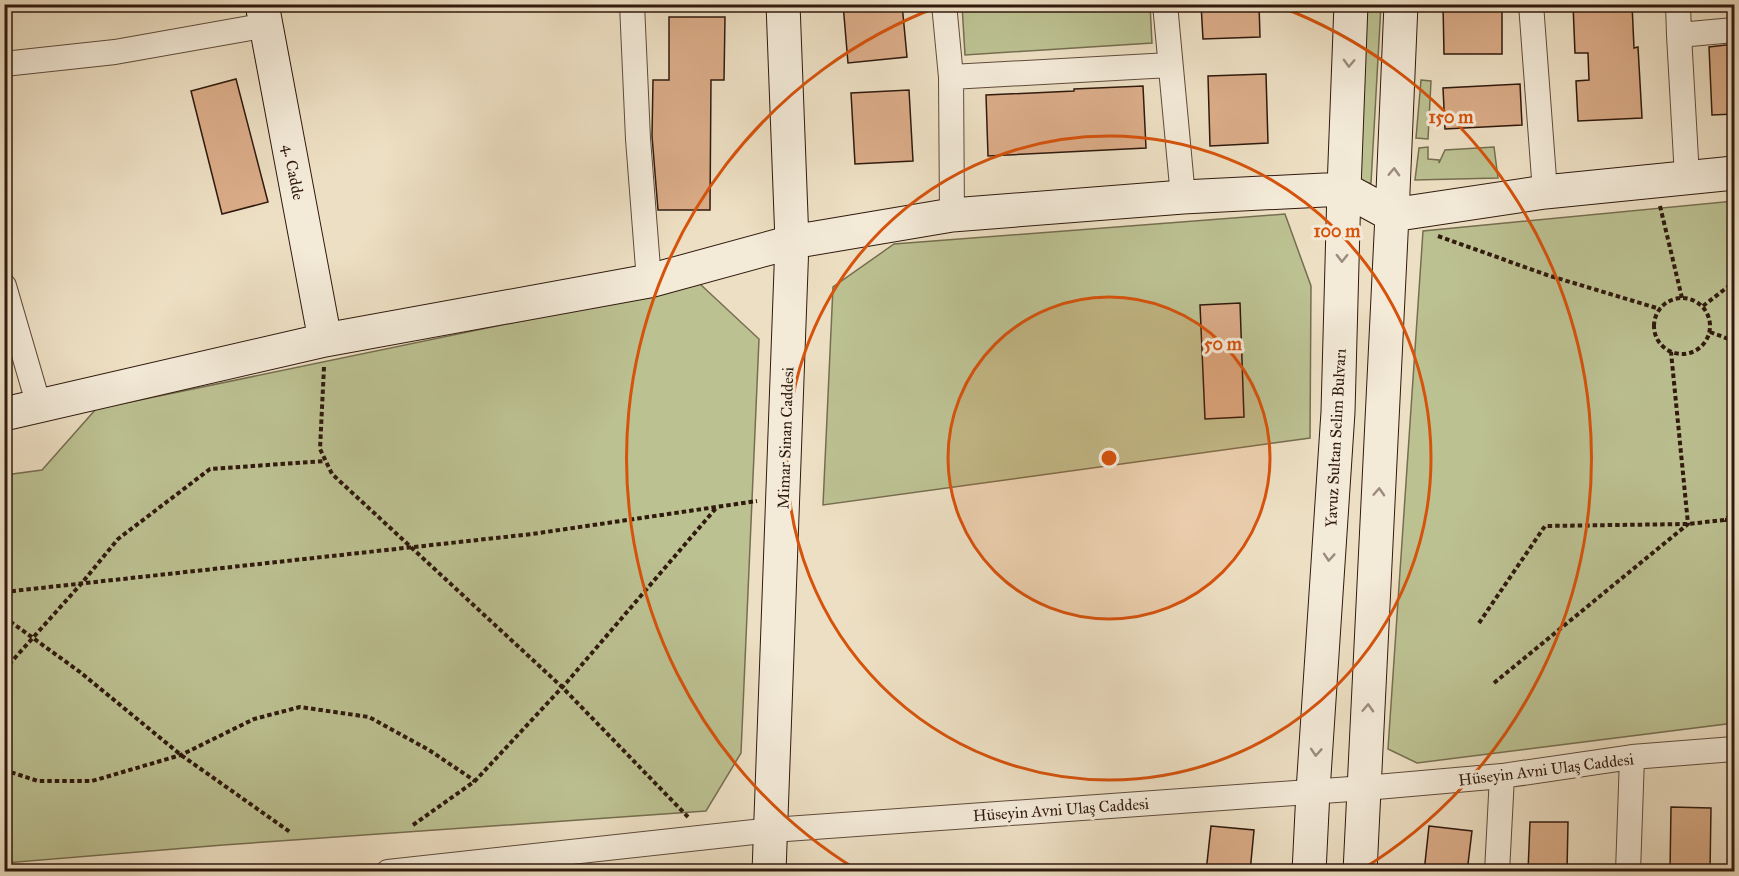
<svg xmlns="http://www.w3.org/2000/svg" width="1739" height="876" viewBox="0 0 1739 876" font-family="'IM FELL Great Primer',serif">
	<rect width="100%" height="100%" fill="#eddfc3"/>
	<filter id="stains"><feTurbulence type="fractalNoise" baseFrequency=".00333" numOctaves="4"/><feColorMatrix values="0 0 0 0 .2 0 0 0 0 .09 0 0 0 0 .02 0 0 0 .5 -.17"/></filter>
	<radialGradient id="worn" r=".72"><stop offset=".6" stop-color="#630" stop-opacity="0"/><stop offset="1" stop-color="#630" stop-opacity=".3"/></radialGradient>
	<path fill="#bcc192" stroke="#766e50" stroke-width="1.5" d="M 962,5 L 1150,5 L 1152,43 L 965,55 Z
		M 1367,5 L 1381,5 L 1371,183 L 1357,185 Z
		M 1421,80 L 1431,81 L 1428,139 L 1416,138 Z
		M 1428,147 L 1428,159 L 1439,160 L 1439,163 L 1445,150 L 1494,147 L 1498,178 L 1415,180 L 1419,148 Z
		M 1734,201 L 1734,723 L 1417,763 L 1388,749 L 1423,231 Z
		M 1285,214 L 1311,286 L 1310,438 L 823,505 L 833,287 L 894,244 Z
		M 700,284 L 759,339 L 741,753 L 706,811 L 223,845 L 5,863 L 5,475 L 42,470 L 96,409 Z"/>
	<path fill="#daac88" stroke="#301a0e" stroke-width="1.5" d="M 843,4 L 902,4 L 907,57 L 848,63 Z
		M 1201,4 L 1259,4 L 1260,37 L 1203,39 Z
		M 1443,4 L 1502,4 L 1502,54 L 1444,54 Z
		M 1573,4 L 1632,4 L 1634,48 L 1638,47 L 1642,118 L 1578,121 L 1576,81 L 1589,80 L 1588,53 L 1575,53 Z
		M 669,17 L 725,17 L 724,80 L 711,80 L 710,210 L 658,210 L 652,136 L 653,80 L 669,80 Z
		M 1734,44 L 1734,114 L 1712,115 L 1709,47 Z
		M 1266,74 L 1268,143 L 1210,146 L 1208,76 Z
		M 236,79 L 268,202 L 222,214 L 191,91 Z
		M 1520,84 L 1522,125 L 1445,129 L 1443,88 Z
		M 1143,86 L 1146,148 L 988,156 L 986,95 L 1074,91 L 1074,89 Z
		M 909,90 L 913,161 L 855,164 L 851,93 Z
		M 1240,303 L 1244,417 L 1205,419 L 1200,305 Z
		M 1671,807 L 1711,808 L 1710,872 L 1670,872 Z
		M 1530,822 L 1568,822 L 1567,872 L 1528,872 Z
		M 1211,826 L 1254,830 L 1250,872 L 1206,872 Z
		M 1429,826 L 1472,831 L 1467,872 L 1424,872 Z"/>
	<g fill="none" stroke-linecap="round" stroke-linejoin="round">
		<defs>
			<path id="street" d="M 632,4 L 638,139 L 649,281
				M 944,4 L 951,77 L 952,215
				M 1165,4 L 1183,197
				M 1531,4 L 1545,192
				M 1678,4 L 1679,35 L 1734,30
				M 1679,35 L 1687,177
				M 4,64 L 115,52 L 267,25
				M 951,77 L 1170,65
				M 4,286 L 39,406
				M 388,872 L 772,830 L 1365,788 L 1502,776 L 1632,757 L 1734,749
				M 1497,872 L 1502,776
				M 1628,872 L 1632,757"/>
			<path id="secondary" d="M 262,4 L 325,340
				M 4,414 L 325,340 L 649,281 L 792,242 L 952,215 L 1183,197 L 1344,189 L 1392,215 L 1545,192 L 1734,173
				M 769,872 L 792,242 L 783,4
				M 1309,872 L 1313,791 L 1338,412 L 1344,189 L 1351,4
				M 1360,872 L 1392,215 L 1401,4"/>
		</defs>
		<use href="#street" stroke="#5f4b3b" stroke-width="26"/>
		<use href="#secondary" stroke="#301a0e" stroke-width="35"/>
		<path stroke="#301a0e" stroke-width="4" stroke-dasharray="4.5 3" stroke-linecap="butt" d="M 1660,206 L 1682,298
			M 1438,236 L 1547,275 L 1660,309
			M1654 326a28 28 0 1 1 56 0a28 28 0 1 1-56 0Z
			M 1703,306 L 1734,282
			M 1710,332 L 1734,341
			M 324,367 L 320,449 L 332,474 L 562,687 L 688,817
			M 1725,520 L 1734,520
			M 4,592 L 532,534 L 757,501
			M 4,617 L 80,672 L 181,755 L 290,832
			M 1479,623 L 1545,526 L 1688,524 L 1724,520 L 1734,513
			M 4,670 L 81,584 L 118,539 L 210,469 L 325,461
			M 1494,683 L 1688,524 L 1671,352
			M 4,770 L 38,781 L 92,781 L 181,755 L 254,719 L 300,707 L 369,717 L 429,750 L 475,781
			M 413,825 L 475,781 L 567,682 L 717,507"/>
		<use href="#street" stroke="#f3ead8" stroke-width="24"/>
		<use href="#secondary" stroke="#f3ead8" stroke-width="33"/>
	</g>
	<defs><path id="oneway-chevron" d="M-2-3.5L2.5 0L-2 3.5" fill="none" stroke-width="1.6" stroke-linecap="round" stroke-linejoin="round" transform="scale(1.5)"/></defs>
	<g stroke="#9b8c7d">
		<use href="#oneway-chevron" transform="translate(1349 63) rotate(92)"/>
		<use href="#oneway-chevron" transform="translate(1394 172) rotate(-88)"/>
		<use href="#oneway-chevron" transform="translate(1342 258) rotate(91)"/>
		<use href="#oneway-chevron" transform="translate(1379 492) rotate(-87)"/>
		<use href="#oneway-chevron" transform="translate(1329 557) rotate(94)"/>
		<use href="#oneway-chevron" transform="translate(1368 708) rotate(-87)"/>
		<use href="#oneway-chevron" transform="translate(1316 752) rotate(94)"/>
	</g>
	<circle cx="1109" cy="458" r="161" fill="#d6530c" fill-opacity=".12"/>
	<g fill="none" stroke="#d6530c" stroke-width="3">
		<circle cx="1109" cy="458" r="161"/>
		<circle cx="1109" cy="458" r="322"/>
		<path d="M857 870A483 483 0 0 1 940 6M1278 6A483 483 0 0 1 1361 870"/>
	</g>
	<g text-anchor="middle" stroke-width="6" stroke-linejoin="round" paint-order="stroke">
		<g font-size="16" fill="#301a0e" stroke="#f3ead8">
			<text transform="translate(294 172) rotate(79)" y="6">4. Cadde</text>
			<text transform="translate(785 438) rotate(-88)" y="6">Mimar Sinan Caddesi</text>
			<text transform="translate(1335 438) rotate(-87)" y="6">Yavuz Sultan Selim Bulvarı</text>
			<text transform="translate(1546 769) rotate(-7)" y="6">Hüseyin Avni Ulaş Caddesi</text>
			<text transform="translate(1061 809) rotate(-4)" y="6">Hüseyin Avni Ulaş Caddesi</text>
		</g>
	</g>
	<circle cx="1109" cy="458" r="9" fill="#d6530c" stroke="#f3ead8" stroke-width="3"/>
	<g font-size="18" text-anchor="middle" font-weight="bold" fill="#d6530c" stroke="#f3ead8" stroke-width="6" stroke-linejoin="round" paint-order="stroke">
		<text x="1451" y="123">150 m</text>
		<text x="1337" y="237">100 m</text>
		<text x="1223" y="350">50 m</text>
	</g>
	<rect width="1739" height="876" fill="none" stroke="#eddfc3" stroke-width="24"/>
	<rect x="6" y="6" width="1727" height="864" fill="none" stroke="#301a0e" stroke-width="3"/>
	<rect x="12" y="12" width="1715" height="852" fill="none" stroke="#301a0e" stroke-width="1.5"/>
	<rect width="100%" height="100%" filter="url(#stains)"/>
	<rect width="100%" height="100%" fill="url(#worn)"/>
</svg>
